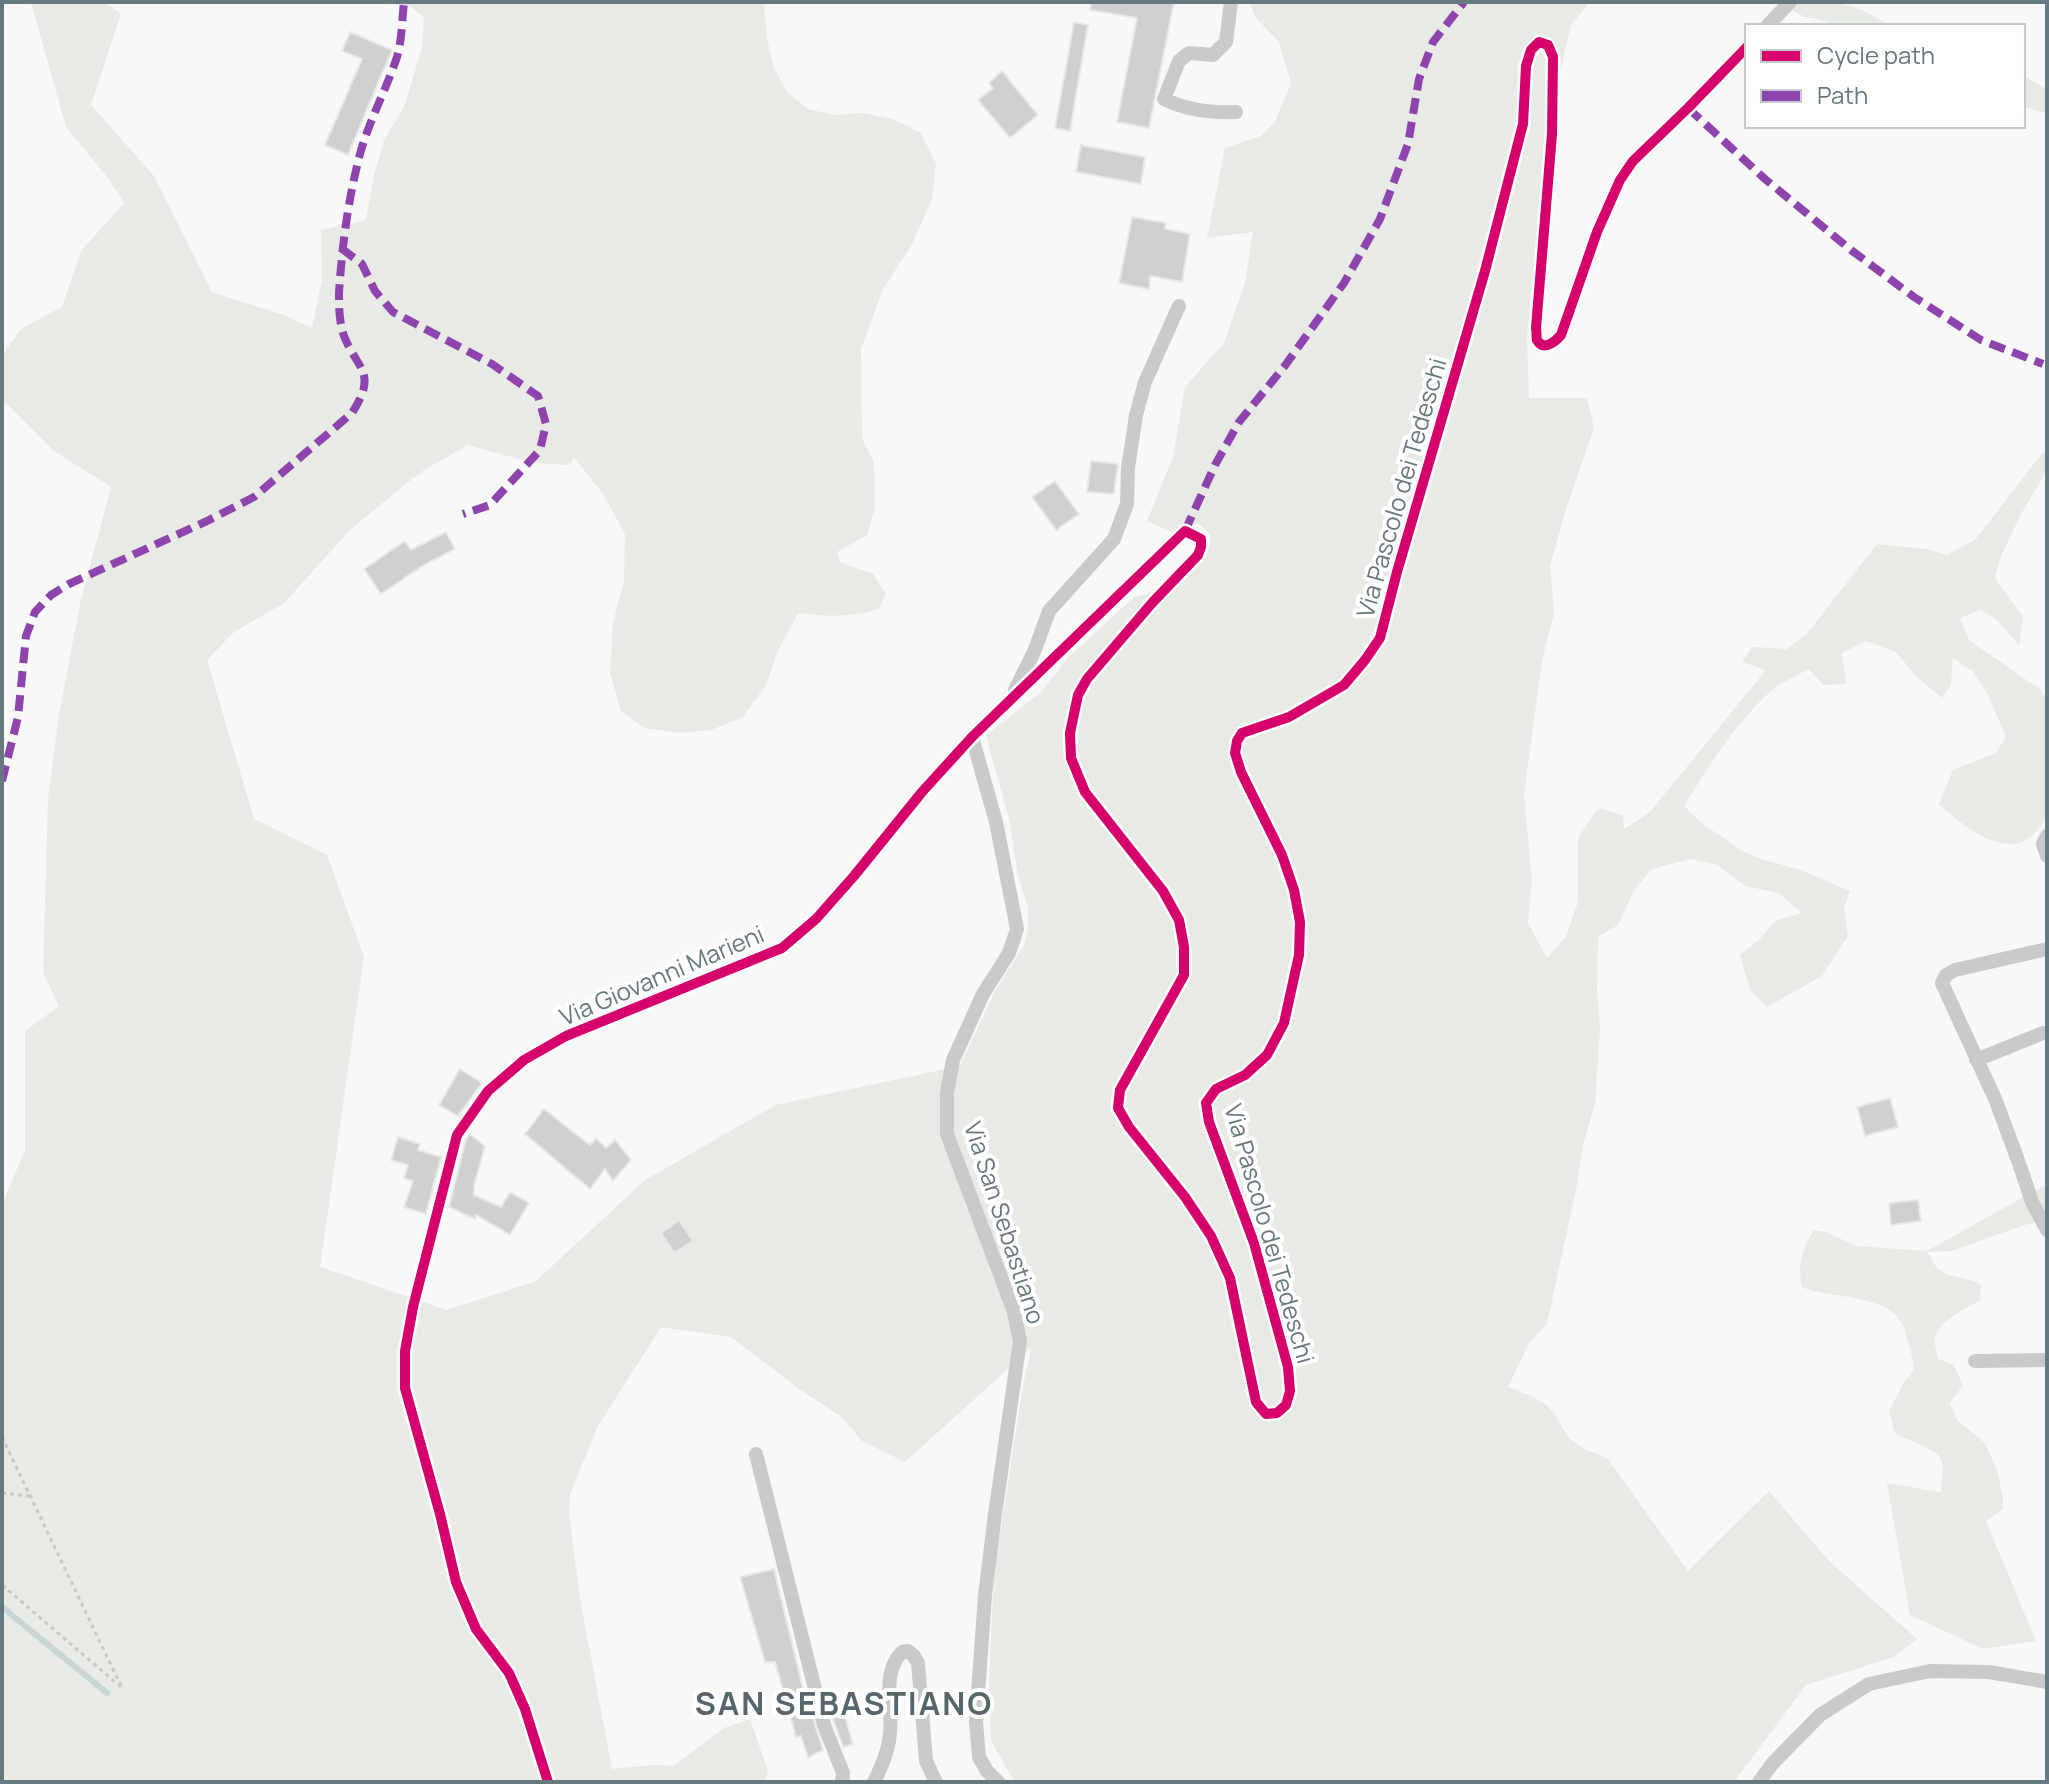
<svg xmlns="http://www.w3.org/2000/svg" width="2049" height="1784" viewBox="0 0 2049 1784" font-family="Manrope,sans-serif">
	<rect width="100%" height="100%" fill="#f8f8f8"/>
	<path fill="#e8eae5" d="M 31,2 L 104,2 L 121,14 L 91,105 L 154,176 L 212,292 L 284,315 L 312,328 L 322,279 L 321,230 L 366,220 L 374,175 L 384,140 L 404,107 L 422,48 L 424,18 L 410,6 L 367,2 L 764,2 L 767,39 L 774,68 L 787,92 L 808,109 L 834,115 L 863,113 L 893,119 L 921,133 L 936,164 L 932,199 L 911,246 L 883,289 L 861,349 L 862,439 L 874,462 L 875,507 L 867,535 L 837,552 L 840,562 L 873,574 L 886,594 L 879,609 C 848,617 829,617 798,613 L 777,653 L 766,685 L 743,717 L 711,730 L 679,733 L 645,728 L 621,711 L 610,673 L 613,623 L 624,581 L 625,534 L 603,494 L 574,457 L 570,465 L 534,463 L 468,445 L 424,470 L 403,486 L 350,530 L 284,603 L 234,632 L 207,660 L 254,819 L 327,855 L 364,957 L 320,1267 L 447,1310 L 536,1281 L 645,1180 L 776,1105 L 960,1066 L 994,993 L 1024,945 L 1028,928 L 1028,907 L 1018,876 L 1009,819 L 986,735 L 1040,693 L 1067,659 L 1134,597 L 1176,586 L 1208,551 L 1211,535 L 1198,523 L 1174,533 L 1147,521 L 1173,457 L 1185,387 L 1224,343 L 1245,283 L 1253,232 L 1207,238 L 1225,148 L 1261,136 L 1275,122 L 1291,83 L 1279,42 L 1255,17 L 1250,2 L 1590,2 L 1571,25 L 1548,125 L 1527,336 L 1529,398 L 1587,398 L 1594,428 L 1566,509 L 1550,566 L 1554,614 L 1542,660 L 1524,794 L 1532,881 L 1528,923 L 1547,958 L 1566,936 L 1578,902 L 1578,838 L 1598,808 L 1623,815 L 1624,829 L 1650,812 L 1766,670 L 1742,662 L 1752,647 L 1787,649 L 1806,635 L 1877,544 L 1926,549 L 1947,555 L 1975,540 L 2040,456 L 2047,450 L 2047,470 L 2020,516 L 2001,556 L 1995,578 L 2023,617 L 2019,645 L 1995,618 L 1980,610 L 1960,618 L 1969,640 L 2041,690 L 2047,702 L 2047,818 C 2040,827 2031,841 2019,843 C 1988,849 1960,822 1939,804 L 1953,770 L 1996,753 L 2006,736 L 1987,693 L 1972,671 L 1953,658 L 1951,684 L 1942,698 L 1916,676 L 1896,652 L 1866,641 L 1842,653 L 1846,684 L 1823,685 L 1809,669 C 1796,676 1782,682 1771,691 C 1735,723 1709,766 1684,806 L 1700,822 L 1744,852 L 1764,860 L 1798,869 L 1850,891 L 1844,909 L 1848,936 L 1822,976 L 1767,1007 L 1750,990 L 1740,955 L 1758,941 L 1776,920 L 1802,913 L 1779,893 L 1745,886 L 1717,865 L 1691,859 L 1652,869 L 1634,890 L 1618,925 L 1598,937 L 1597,991 L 1600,1029 L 1595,1103 L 1583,1145 L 1577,1185 L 1547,1324 L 1529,1343 L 1508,1387 C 1526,1394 1544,1399 1556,1416 C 1561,1425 1565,1435 1574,1442 C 1584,1450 1596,1453 1608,1459 L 1688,1571 L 1769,1491 L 1830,1562 L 1917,1639 L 1893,1657 L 1806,1685 L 1734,1782 L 1015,1782 L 991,1741 L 989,1681 L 994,1573 L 1022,1392 L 1031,1348 L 905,1462 L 862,1441 L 843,1418 L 799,1389 L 731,1337 L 661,1327 L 598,1426 L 570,1494 L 569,1514 L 580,1599 L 612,1769 L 656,1765 L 673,1766 L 724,1728 L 750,1719 L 768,1771 L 765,1782 L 2,1782 L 2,1205 L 25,1150 L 25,1031 L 59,1006 L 43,973 L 48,799 L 59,715 L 80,604 L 111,487 L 54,451 L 2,399 L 2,356 L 21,329 L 62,307 L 81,251 L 124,203 L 108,178 L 66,127 Z
		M 1799,2 C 1823,2 1841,1 1864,11 C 1874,15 1882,23 1893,26 L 1838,26 L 1825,21 L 1805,17 L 1791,10 Z
		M 2023,75 L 2047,89 L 2047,114 L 2023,106 Z
		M 2047,1183 L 2047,1219 L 2025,1225 L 1951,1251 L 1927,1252 C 1931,1257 1934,1265 1938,1269 C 1948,1278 1967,1276 1981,1285 L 1980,1300 C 1965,1310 1938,1320 1935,1339 C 1934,1344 1937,1354 1938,1359 L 1954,1365 L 1963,1385 L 1950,1403 L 1957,1420 L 1985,1443 L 1997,1470 L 2003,1498 L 2003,1509 L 1986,1521 L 2036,1641 L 1983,1649 L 1910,1615 L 1887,1483 L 1941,1492 C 1941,1482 1945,1467 1941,1459 C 1937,1449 1906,1440 1895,1433 L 1889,1411 L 1905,1381 L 1914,1369 C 1913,1357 1910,1349 1907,1339 C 1905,1335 1905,1330 1904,1327 C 1888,1292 1832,1300 1802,1287 C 1797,1266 1802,1248 1814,1230 L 1826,1232 L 1856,1246 L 1927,1251 L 2040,1188 Z"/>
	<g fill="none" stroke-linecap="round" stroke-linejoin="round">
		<path stroke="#cad5d6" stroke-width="6" d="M 2,1607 L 107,1693"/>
	</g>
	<path fill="#cfd0d1" stroke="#e8e8e8" stroke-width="2" d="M 1091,2 L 1174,2 L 1149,128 L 1117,122 L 1137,18 L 1090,10 Z
		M 1074,22 L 1088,25 L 1070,131 L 1055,128 Z
		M 350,32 L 392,50 L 348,155 L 325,145 L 362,59 L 342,51 Z
		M 1002,71 L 1038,115 L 1010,138 L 978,100 L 993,88 L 989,83 Z
		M 1081,145 L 1145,157 L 1141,184 L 1076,172 Z
		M 1132,217 L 1166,223 L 1165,229 L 1190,234 L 1182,282 L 1150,276 L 1149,289 L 1119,283 Z
		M 1091,461 L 1118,464 L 1114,494 L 1087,492 Z
		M 1055,481 L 1079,514 L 1056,530 L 1032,497 Z
		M 446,532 L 455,549 L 422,566 L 381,594 L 364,569 L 405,541 L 411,550 Z
		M 460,1069 L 482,1083 L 458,1116 L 439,1105 Z
		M 1890,1098 L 1898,1127 L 1865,1136 L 1857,1107 Z
		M 544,1109 L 590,1145 L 596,1138 L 606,1148 L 615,1140 L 631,1160 L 613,1181 L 605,1169 L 590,1189 L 525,1134 Z
		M 470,1134 L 485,1146 L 474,1186 L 474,1195 L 501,1207 L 510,1192 L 529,1203 L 510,1235 L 476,1215 L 475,1219 L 449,1207 L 466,1139 Z
		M 398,1137 L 420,1144 L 418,1150 L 441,1157 L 426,1214 L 404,1207 L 413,1181 L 404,1178 L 408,1165 L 391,1160 Z
		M 1918,1200 L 1921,1221 L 1891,1225 L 1889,1203 Z
		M 679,1220 L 693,1241 L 674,1253 L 661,1233 Z
		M 774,1569 L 808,1709 L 810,1709 L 823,1750 L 808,1758 L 801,1736 L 796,1737 L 775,1662 L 765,1662 L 740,1577 Z
		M 840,1700 L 853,1744 L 843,1747 L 834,1722 L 829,1703 Z"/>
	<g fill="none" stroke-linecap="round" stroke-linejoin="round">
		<path stroke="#c7c8c9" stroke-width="3" stroke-dasharray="4 4" stroke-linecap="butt" d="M 2,1437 L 122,1688 L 2,1585
			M 2,1493 L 29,1496"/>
		<path stroke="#c9cbcb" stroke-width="14" d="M 1231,2 L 1226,42 L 1213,55 L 1189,53 L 1179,61 L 1164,99 C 1186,110 1211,113 1236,112
			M 1767,26 L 1790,2
			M 1015,690 L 1034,652 L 1049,611 L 1114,539 L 1127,504 L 1128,468 L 1136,415 L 1145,382 L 1179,306
			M 972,737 L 996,822 L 1017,929 L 1009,953 L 983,994 L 953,1060 L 947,1093 L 947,1134 L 1013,1309 L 1020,1341 L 995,1514 L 985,1595 L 976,1722 L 979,1757 L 987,1771 L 998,1782
			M 2047,836 L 2043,844 L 2047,856
			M 2047,949 L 1955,970 L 1946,975 L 1942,983 L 1996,1101 L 2020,1166 L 2032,1202 L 2047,1230
			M 1976,1060 L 2043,1033
			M 1975,1361 L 2047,1360
			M 756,1454 L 824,1725 L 843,1773 L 842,1782
			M 548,1782 L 525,1709 L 509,1673 L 476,1629 L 456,1582 L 440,1514 L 405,1388 L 405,1351 L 413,1307 L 457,1135 L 488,1091 L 524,1060 L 566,1036 L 782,948 L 816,919 L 854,876 L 922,792 L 972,737 L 1185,531 L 1201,539 L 1201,547 L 1198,555 L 1152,603 L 1087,679 L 1078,695 L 1070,733 L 1071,758 L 1085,792 L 1163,891 L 1179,920 L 1184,947 L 1184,975 L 1120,1090 L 1118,1108 L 1129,1127 L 1185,1197 L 1211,1236 L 1230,1278 L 1256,1402 L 1266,1414 L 1277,1413 L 1286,1405 L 1290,1391 L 1288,1367 L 1254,1243 L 1209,1122 L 1206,1103 L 1216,1089 L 1245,1075 L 1267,1055 L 1284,1023 L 1299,955 L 1300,922 L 1294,890 L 1282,855 L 1241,772 L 1235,753 L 1237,741 L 1242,733 L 1289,717 L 1344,685 L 1365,660 L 1380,638 L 1397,572 L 1485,271 L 1523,124 L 1526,66 L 1531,50 L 1539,42 L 1548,45 L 1553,57 L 1552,134 L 1536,328 C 1537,332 1536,336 1537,340 C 1543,352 1556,341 1561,335 L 1597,232 L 1620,180 L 1633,161 L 1688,108 L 1747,47
			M 874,1782 C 881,1768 889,1749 890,1733 C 893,1706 881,1673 902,1652 L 908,1651 L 914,1656 L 918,1663 L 926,1761 L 936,1782
			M 1759,1782 L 1772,1764 L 1820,1715 L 1869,1684 L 1930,1671 L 1989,1672 L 2047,1682"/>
		<path stroke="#8e44ad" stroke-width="8" stroke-dasharray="16 8" stroke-linecap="butt" d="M 1688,108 L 1765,179 L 1851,250 L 1914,297 L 1981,340 L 2043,364
			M 341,248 L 362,264 L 375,291 L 393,312 L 492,364 L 538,396 L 546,424 L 540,450 L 490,505 L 463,514
			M 1185,531 L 1215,465 L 1239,422 L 1284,367 L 1344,283 L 1380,219 L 1408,144 L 1419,79 L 1433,42 L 1464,2
			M 2,781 L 18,717 L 26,636 L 35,612 L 51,595 L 69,584 L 207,521 L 254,497 L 352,413 C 378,372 358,371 344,336 C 339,322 339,307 339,293 C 342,246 348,200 360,154 C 369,121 386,90 397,57 C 402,40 402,20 404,2"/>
		<defs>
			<path id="cycleway" d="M 548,1782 L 525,1709 L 509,1673 L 476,1629 L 456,1582 L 440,1514 L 405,1388 L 405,1351 L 413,1307 L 457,1135 L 488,1091 L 524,1060 L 566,1036 L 782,948 L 816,919 L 854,876 L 922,792 L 972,737 L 1185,531 L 1201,539 L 1201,547 L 1198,555 L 1152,603 L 1087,679 L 1078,695 L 1070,733 L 1071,758 L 1085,792 L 1163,891 L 1179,920 L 1184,947 L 1184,975 L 1120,1090 L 1118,1108 L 1129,1127 L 1185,1197 L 1211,1236 L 1230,1278 L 1256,1402 L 1266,1414 L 1277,1413 L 1286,1405 L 1290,1391 L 1288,1367 L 1254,1243 L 1209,1122 L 1206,1103 L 1216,1089 L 1245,1075 L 1267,1055 L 1284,1023 L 1299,955 L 1300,922 L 1294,890 L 1282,855 L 1241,772 L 1235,753 L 1237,741 L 1242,733 L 1289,717 L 1344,685 L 1365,660 L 1380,638 L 1397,572 L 1485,271 L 1523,124 L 1526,66 L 1531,50 L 1539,42 L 1548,45 L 1553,57 L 1552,134 L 1536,328 C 1537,332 1536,336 1537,340 C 1543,352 1556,341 1561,335 L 1597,232 L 1620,180 L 1633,161 L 1688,108 L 1747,47"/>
		</defs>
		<use href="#cycleway" stroke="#fff" stroke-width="15"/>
		<use href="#cycleway" stroke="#d6006c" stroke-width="10"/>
	</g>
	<g text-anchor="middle" stroke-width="8" stroke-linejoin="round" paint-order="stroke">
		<g font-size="24" fill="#667880" stroke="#fff">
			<text transform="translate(1402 488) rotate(-74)" y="8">Via Pascolo dei Tedeschi</text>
			<text transform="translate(662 976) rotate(-23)" y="8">Via Giovanni Marieni</text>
			<text transform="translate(1004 1223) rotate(72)" y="8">Via San Sebastiano</text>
			<text transform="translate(1269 1234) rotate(74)" y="8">Via Pascolo dei Tedeschi</text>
		</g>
		<g font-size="32" font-weight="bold" letter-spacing="2" fill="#57656c" stroke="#fff">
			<text x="844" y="1715">SAN SEBASTIANO</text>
		</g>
	</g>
	<rect width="2049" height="1784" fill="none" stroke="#667880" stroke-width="8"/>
	<rect x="1745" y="24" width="280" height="104" fill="#ffffff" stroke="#c2c9cc" stroke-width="2"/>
	<rect x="1761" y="50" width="40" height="12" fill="#d6006c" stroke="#c2c9cc" stroke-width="2"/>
	<text x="1817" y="64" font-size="24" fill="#667880">Cycle path</text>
	<rect x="1761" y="90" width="40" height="12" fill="#8e44ad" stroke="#c2c9cc" stroke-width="2"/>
	<text x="1817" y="104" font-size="24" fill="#667880">Path</text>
</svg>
